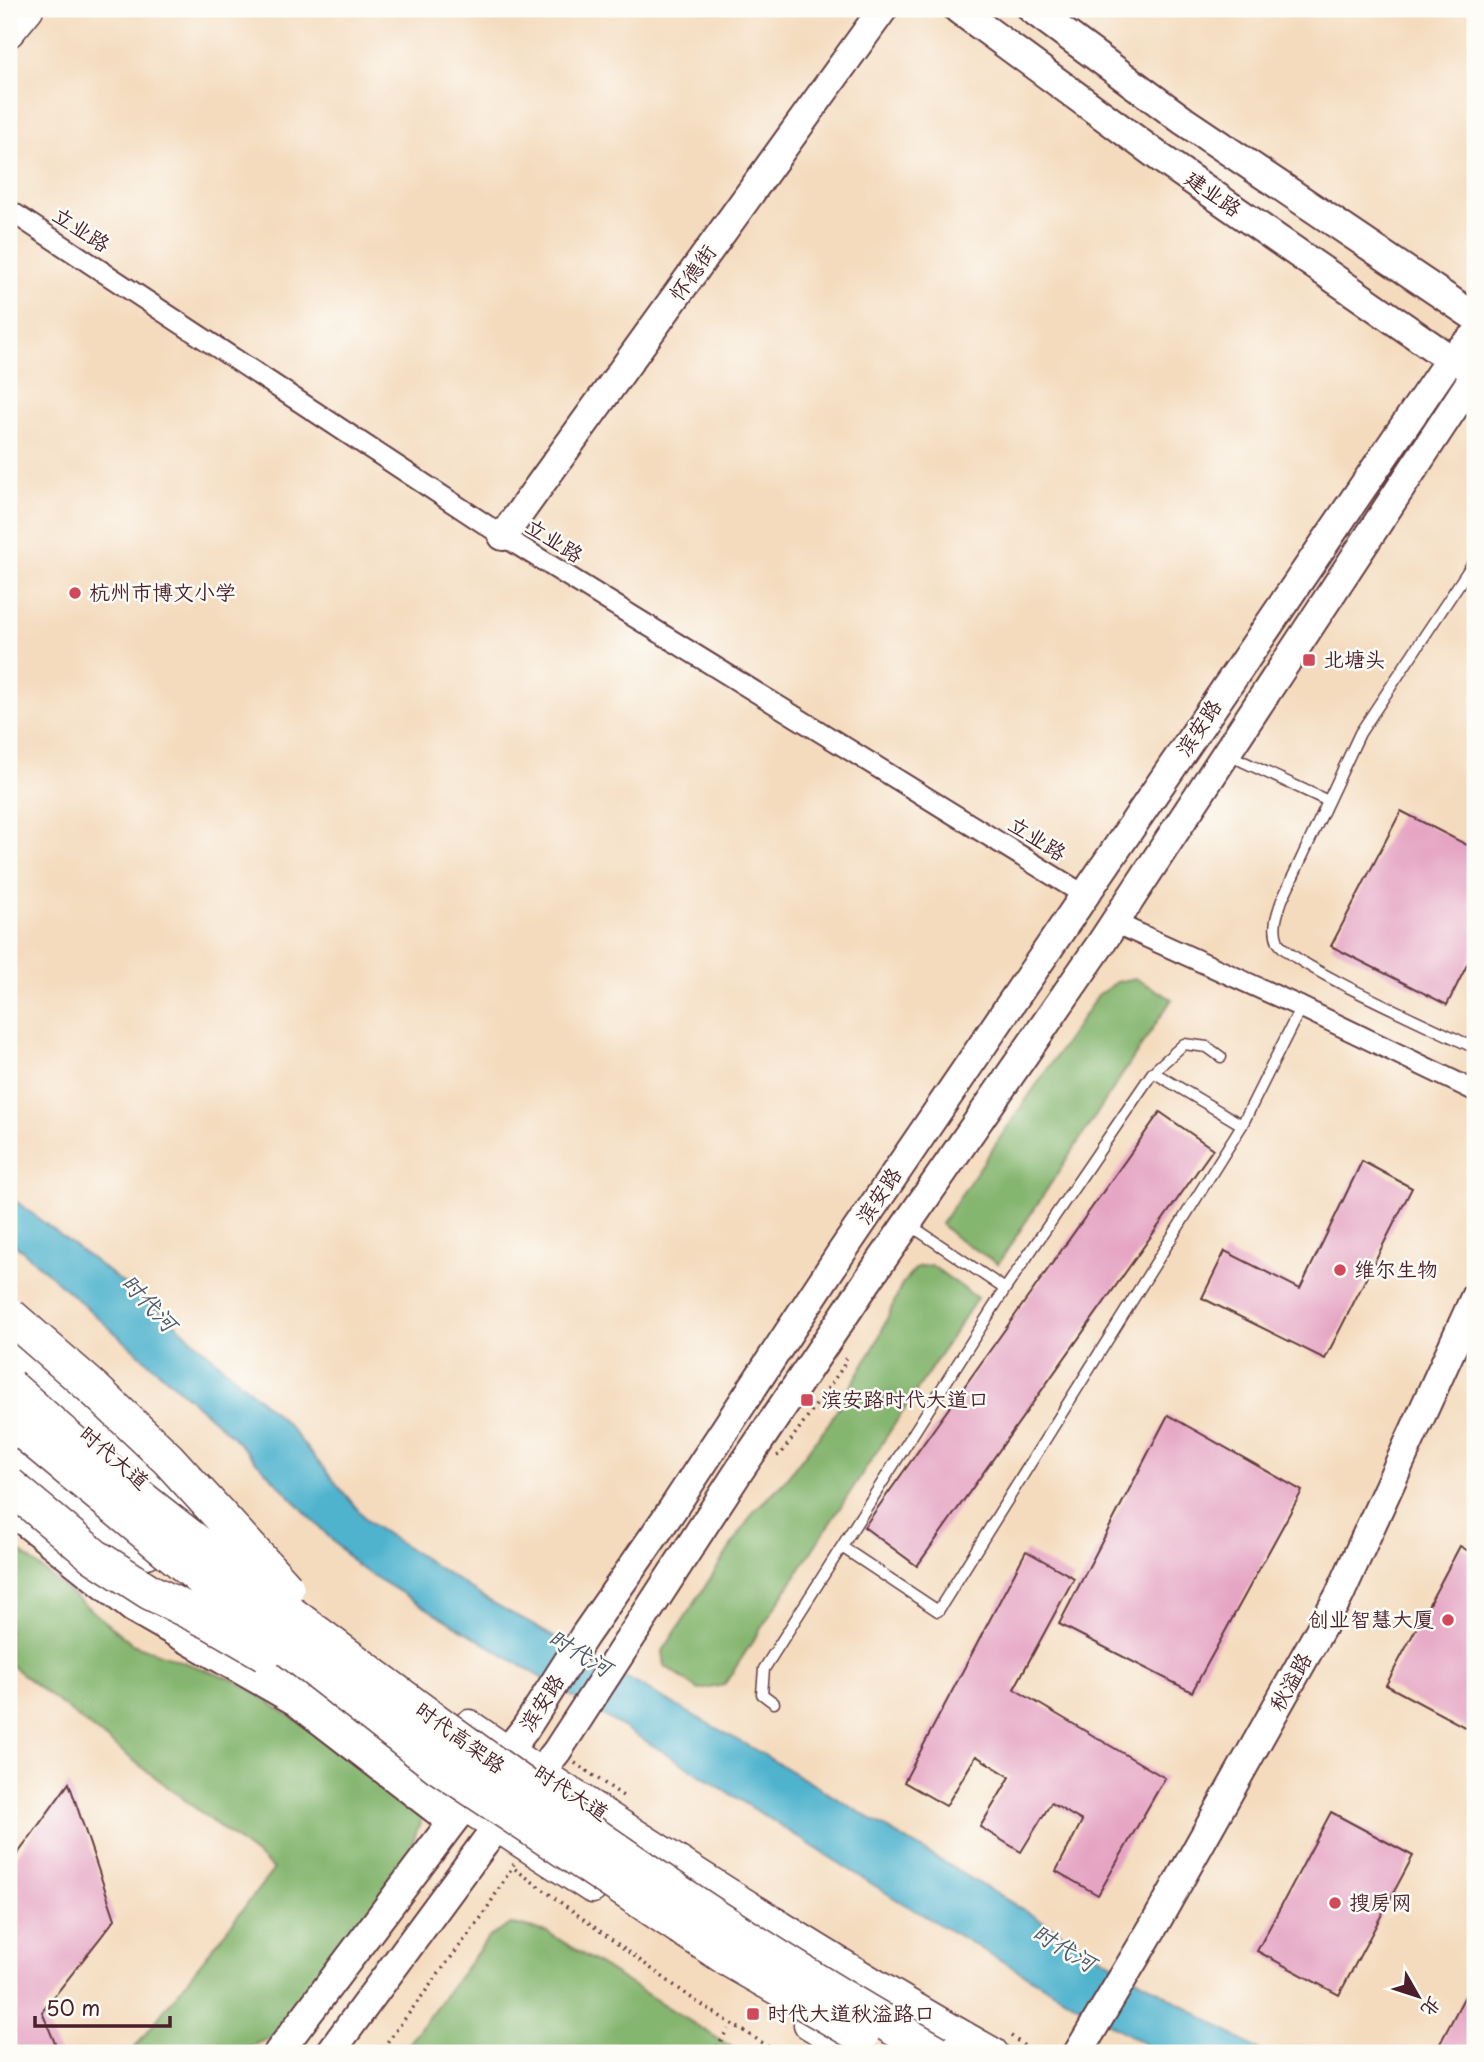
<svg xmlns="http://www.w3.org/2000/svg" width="1484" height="2062" viewBox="0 0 1484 2062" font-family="'Playpen Sans','LXGW WenKai TC',sans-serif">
	<rect width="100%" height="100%" fill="#fdfcf7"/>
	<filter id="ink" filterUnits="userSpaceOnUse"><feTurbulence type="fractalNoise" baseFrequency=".0143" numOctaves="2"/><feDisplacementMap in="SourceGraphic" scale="14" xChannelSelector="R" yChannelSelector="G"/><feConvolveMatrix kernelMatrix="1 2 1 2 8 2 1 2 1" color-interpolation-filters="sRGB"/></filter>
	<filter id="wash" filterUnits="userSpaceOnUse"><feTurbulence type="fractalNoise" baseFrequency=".00686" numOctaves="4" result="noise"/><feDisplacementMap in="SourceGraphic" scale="28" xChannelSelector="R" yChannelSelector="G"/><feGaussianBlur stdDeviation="1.57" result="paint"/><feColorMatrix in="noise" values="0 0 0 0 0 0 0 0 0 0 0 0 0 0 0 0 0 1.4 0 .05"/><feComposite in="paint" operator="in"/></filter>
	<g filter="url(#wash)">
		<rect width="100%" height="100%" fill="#f4dbbe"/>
		<path fill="#85b670" stroke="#686a4e" stroke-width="2" d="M 1135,978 L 1172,999 L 998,1264 L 954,1236 L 941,1224 L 1098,995 L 1117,982 Z
			M 931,1265 L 977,1298 L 724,1685 L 699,1690 L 665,1666 L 663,1651 L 755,1510 L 781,1485 L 829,1423 L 877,1342 L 902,1284 L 917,1267 Z
			M 9,1542 L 132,1644 L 237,1681 L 426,1806 L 406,1860 L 280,2033 L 236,2053 L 131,2053 L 274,1869 L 9,1664 Z
			M 511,1924 L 547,1932 L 741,2053 L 401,2053 L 489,1937 Z"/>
		<path fill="#4fb3ce" stroke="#4c697c" stroke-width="2" d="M 9,1196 L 170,1319 L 286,1423 L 368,1522 L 488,1600 L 759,1752 L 1263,2053 L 1160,2053 L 899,1901 L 672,1757 L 357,1566 L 232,1436 L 9,1239 Z"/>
		<g id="blocks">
			<path fill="#e5a4c3" d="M 1401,811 L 1475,849 L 1475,949 L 1447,1005 L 1331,946 Z
				M 1160,1112 L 1213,1149 L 917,1566 L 864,1527 Z
				M 1362,1161 L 1412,1188 L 1325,1359 L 1202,1298 L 1225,1251 L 1300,1289 Z
				M 1168,1415 L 1302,1491 L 1192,1692 L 1059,1624 Z
				M 1460,1546 L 1475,1555 L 1475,1715 L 1468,1729 L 1386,1685 Z
				M 1026,1551 L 1074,1578 L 1014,1689 L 1165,1778 L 1098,1895 L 1056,1871 L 1082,1821 L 1051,1803 L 1021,1852 L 980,1827 L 1010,1777 L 976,1756 L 946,1806 L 904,1782 Z
				M 69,1783 L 115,1919 L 42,2012 L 59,2053 L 9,2053 L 9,1866 Z
				M 1331,1812 L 1413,1856 L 1339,1995 L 1257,1951 Z
				M 1475,1977 L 1475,2053 L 1440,2053 L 1436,2051 Z"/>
		</g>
	</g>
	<g filter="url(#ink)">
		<use href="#blocks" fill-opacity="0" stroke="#643b41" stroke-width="2"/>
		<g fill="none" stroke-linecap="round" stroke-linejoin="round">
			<defs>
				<path id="lane" d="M 1475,560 L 1360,733 L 1282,900 C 1277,914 1272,928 1278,942 C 1290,965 1443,1032 1475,1048
					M 1229,755 L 1328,801
					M 1153,1072 L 1242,1125
					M 910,1225 L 1005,1289
					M 842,1547 L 938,1611 L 1242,1125 L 1301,1007
					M 774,1703 L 762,1694 L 764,1669 L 1005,1289 L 1153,1072 L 1184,1044 L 1207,1047 L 1221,1057"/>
				<path id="street" d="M 9,210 L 503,536 L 1086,896
					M 1113,922 L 1301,1007 L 1475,1091"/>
				<path id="secondary" d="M 958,9 L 1162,159 L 1450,359 L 1465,365
					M 1032,9 L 1184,121 L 1475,317
					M 503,536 L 883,9
					M 9,1509 L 133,1608 L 294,1700 L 452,1822
					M 278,2053 L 452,1822 L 525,1729 L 585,1635 L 672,1510 L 841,1253 L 1450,359 L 1475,336
					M 330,2053 L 483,1845 L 557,1751 L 737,1474 L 866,1283 L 1100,945 L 1475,375
					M 1078,2053 L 1156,1922 L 1339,1596 L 1475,1297"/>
				<path id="primary" d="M 9,32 L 28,9
					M 127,1448 L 153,1473 L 185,1518
					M 60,1496 L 101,1529 L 147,1553
					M 283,1666 L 341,1714 L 465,1806 L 592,1888
					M 469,1725 C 537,1772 608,1817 679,1862 C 782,1928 886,1993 993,2053
					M 809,2024 L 857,2053"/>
				<path id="highway" d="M 9,1346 L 127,1448
					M 9,1453 L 60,1496"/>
			</defs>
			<use href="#lane" stroke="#643b41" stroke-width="13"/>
			<use href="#street" stroke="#643b41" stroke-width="23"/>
			<use href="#secondary" stroke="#643b41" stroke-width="32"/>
			<use href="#primary" stroke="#643b41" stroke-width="33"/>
			<use href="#highway" stroke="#643b41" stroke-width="38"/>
			<path stroke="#643b41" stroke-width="3.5" stroke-dasharray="2 5" stroke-linecap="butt" d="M 777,1456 L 781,1454 L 843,1367 L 847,1353
				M 575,1763 L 623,1796
				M 515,1869 L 697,2002 L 779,2053
				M 1011,2036 L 1034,2053
				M 379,2053 L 483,1915 L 514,1864
				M 713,2053 L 728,2029"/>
			<use href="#lane" stroke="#fff" stroke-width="10"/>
			<use href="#street" stroke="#fff" stroke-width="19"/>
			<use href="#secondary" stroke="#fff" stroke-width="28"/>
			<use href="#primary" stroke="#fff" stroke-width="30"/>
			<use href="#highway" stroke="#fff" stroke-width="35"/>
			<defs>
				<path id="highway-bridge" d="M 9,1315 L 94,1389 L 168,1459 L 286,1588
					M 9,1386 C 39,1412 68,1440 100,1465 C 202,1549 309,1628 415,1706 C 583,1830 756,1951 938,2053
					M 9,1420 L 260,1627 L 438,1766 L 727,1958 L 861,2035
					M 9,1485 L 94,1556 L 150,1592 L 213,1623 L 265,1653"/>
			</defs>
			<use href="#highway-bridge" stroke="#643b41" stroke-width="38" stroke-linecap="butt"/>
			<use href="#highway-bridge" stroke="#fff" stroke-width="35"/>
		</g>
	</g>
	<g fill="#d1495b" stroke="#fdfcf7" stroke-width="2.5">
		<circle cx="75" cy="593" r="7"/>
		<rect x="1302" y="653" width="14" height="14" rx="3.5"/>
		<circle cx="1340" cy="1270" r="7"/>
		<rect x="800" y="1393" width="14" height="14" rx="3.5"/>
		<circle cx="1448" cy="1620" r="7"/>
		<circle cx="1335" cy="1903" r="7"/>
		<rect x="746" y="2007" width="14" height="14" rx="3.5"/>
	</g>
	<g text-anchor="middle" stroke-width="5" stroke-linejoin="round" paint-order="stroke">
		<g font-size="21" fill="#4a1f2b" stroke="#fdfcf7">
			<text transform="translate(1213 194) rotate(35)" y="7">建业路</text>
			<text transform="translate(81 230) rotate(33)" y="7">立业路</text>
			<text transform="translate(693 273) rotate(-54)" y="7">怀德街</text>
			<text transform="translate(554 541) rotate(32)" y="7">立业路</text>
			<text transform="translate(1199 728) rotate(-56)" y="7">滨安路</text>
			<text transform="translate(1037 839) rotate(32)" y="7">立业路</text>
			<text transform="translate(879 1196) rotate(-56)" y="7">滨安路</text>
			<text transform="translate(114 1458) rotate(41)" y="7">时代大道</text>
			<text transform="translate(1291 1682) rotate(-61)" y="7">秋溢路</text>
			<text transform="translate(542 1703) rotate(-57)" y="7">滨安路</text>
			<text transform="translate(460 1738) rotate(36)" y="7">时代高架路</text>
			<text transform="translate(571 1793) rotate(33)" y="7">时代大道</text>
		</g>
		<g font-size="21" fill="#4a1f2b" stroke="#fdfcf7" text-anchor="start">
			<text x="89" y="600">杭州市博文小学</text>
			<text x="1323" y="667">北塘头</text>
			<text x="1354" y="1277">维尔生物</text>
			<text x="821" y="1407">滨安路时代大道口</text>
			<text x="1434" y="1627" text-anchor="end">创业智慧大厦</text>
			<text x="1349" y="1910">搜房网</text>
			<text x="767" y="2021">时代大道秋溢路口</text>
		</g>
		<g font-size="23" font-style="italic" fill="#4c5a6c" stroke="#fdfcf7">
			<text transform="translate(149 1303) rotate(47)" y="8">时代河</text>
			<text transform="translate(580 1653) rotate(31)" y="8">时代河</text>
			<text transform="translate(1064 1948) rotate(31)" y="8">时代河</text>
		</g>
	</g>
	<rect width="1484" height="2062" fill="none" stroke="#fdfcf7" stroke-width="35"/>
	<g transform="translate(1418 1996) rotate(129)" stroke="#fdfcf7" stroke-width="5" paint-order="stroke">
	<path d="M0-5L12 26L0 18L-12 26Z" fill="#4a1f2b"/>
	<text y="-10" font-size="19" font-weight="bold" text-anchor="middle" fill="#4a1f2b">北</text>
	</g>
	<path d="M35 2016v10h135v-10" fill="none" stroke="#4a1f2b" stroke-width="3.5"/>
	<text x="46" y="2016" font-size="21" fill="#4a1f2b" stroke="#fdfcf7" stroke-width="5" paint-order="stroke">50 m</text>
</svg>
